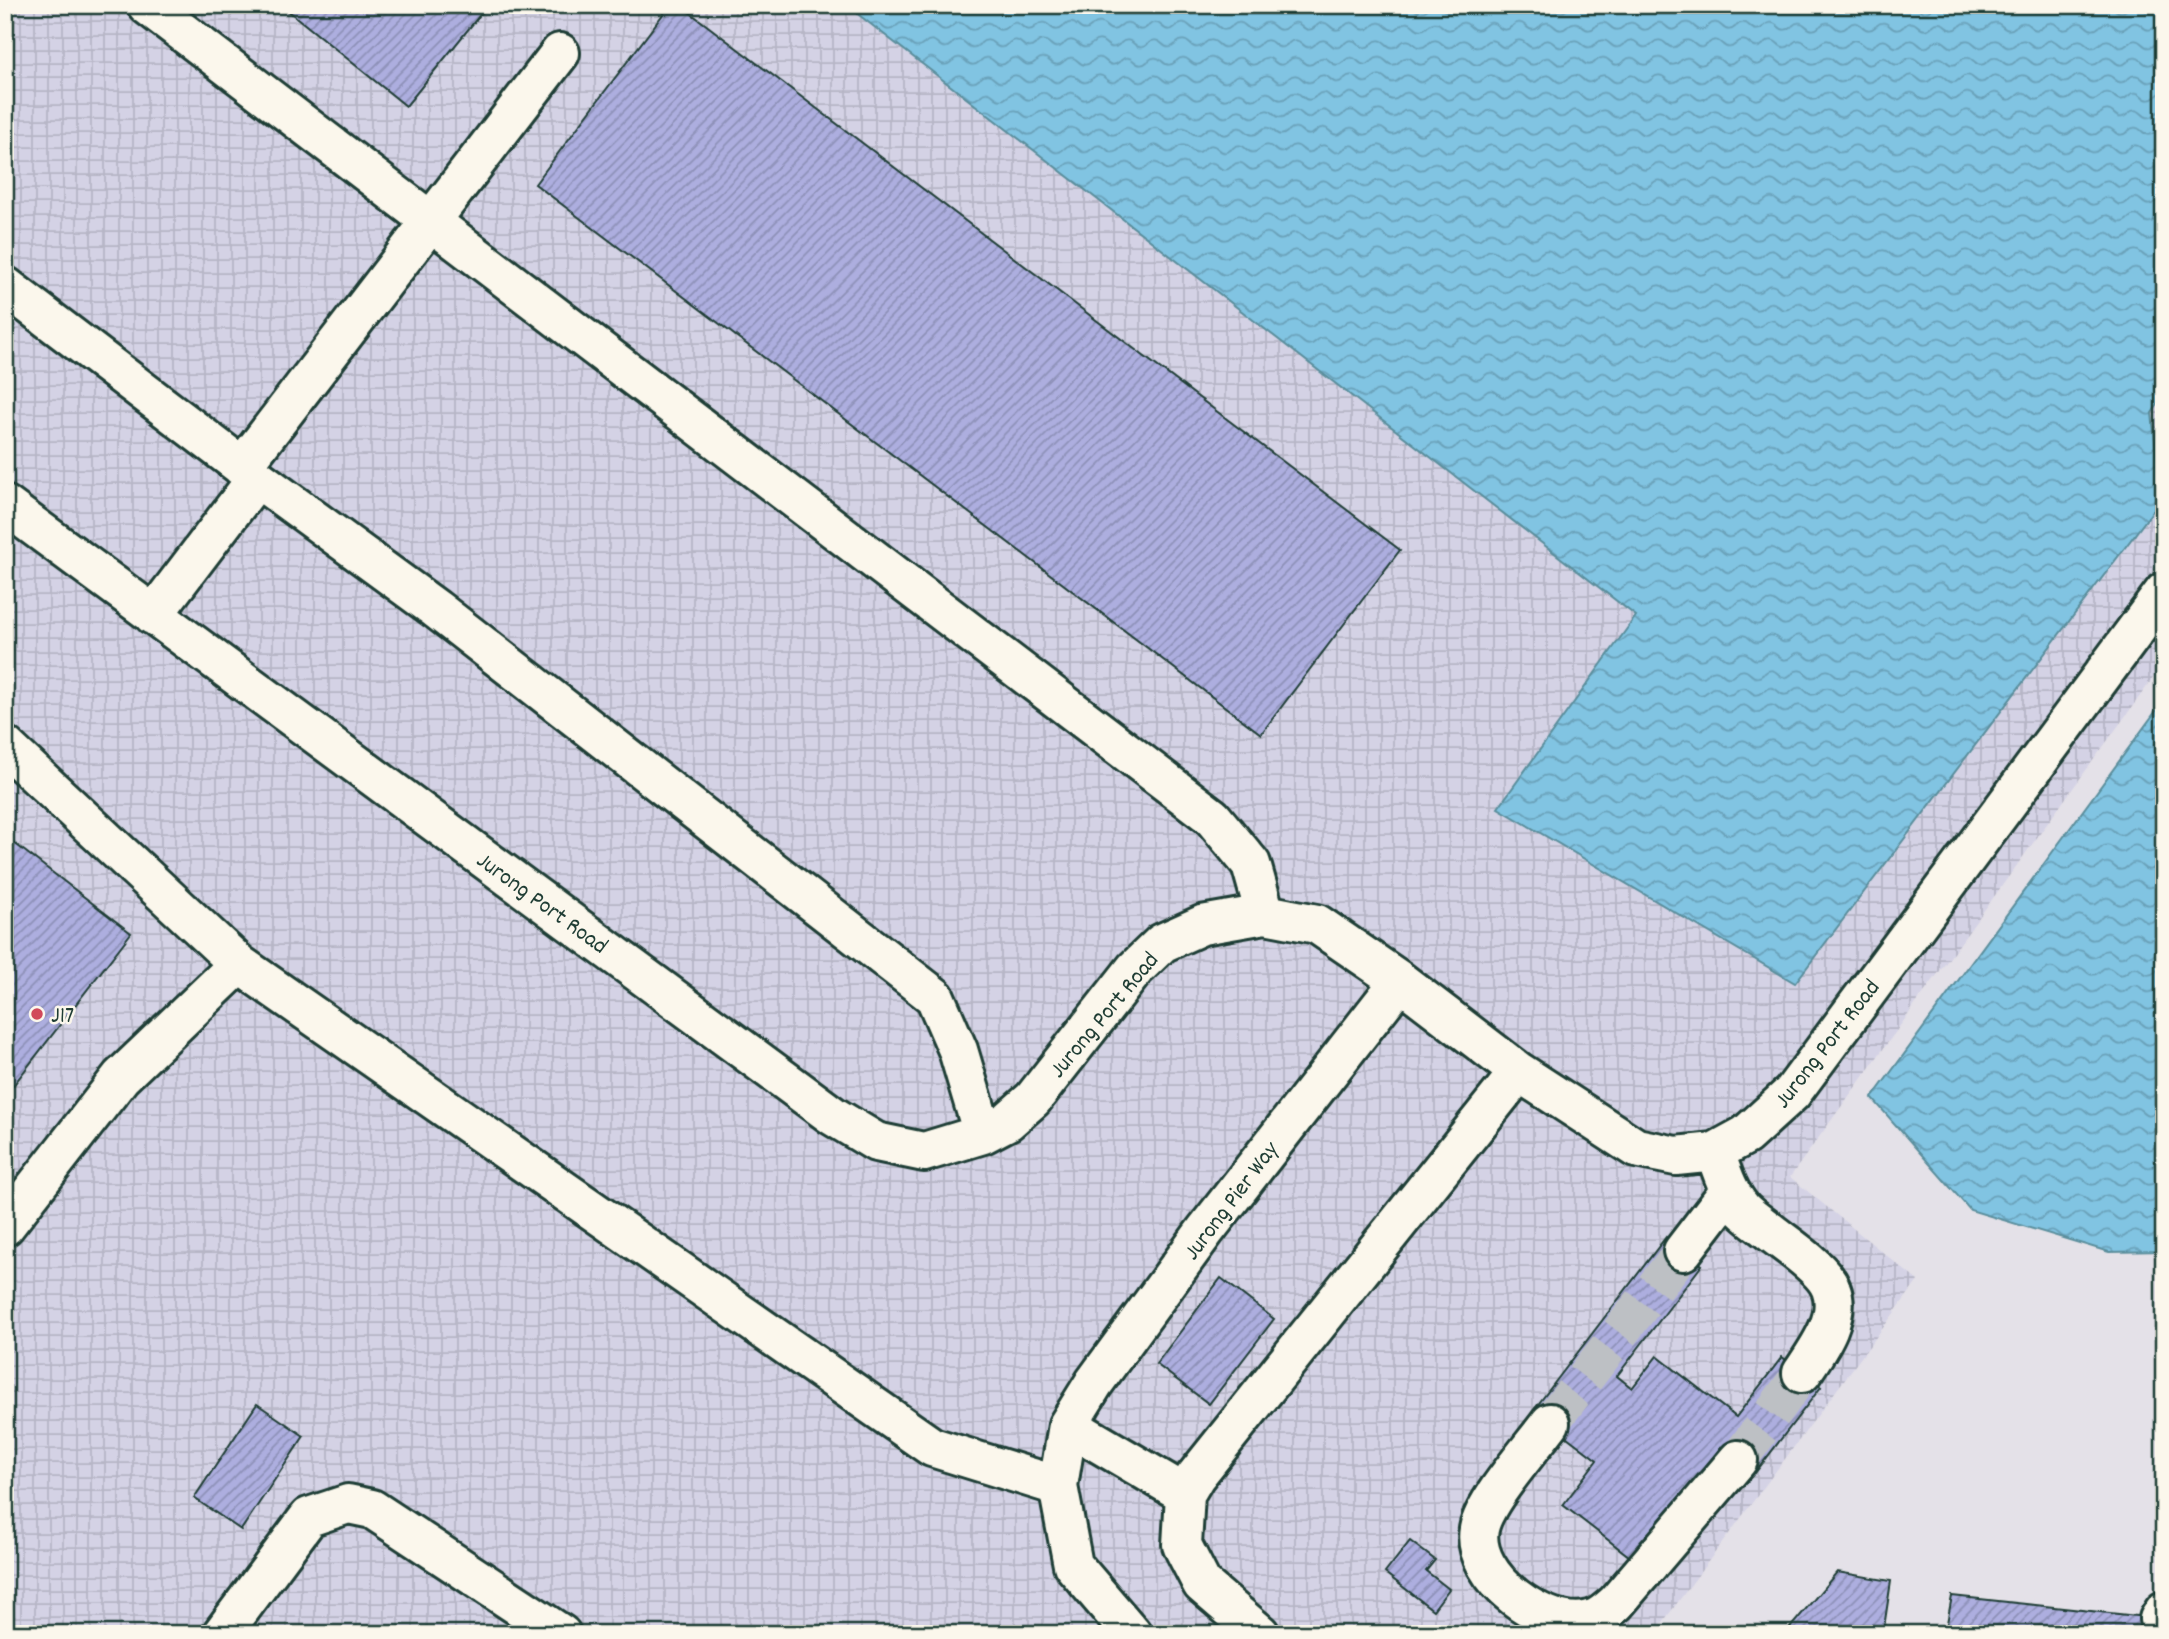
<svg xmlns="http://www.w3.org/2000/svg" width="2169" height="1639" viewBox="0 0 2169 1639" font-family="Dekko,sans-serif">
	<defs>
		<pattern id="industrial-grid" width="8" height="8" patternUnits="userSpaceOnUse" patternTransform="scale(1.75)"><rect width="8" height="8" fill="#d4d2e5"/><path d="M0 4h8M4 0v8" fill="none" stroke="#b6b5c5"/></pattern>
		<pattern id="water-waves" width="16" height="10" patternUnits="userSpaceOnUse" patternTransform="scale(1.75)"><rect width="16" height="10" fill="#81c4e2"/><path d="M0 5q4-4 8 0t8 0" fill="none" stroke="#69a0b8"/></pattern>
		<pattern id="building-hatch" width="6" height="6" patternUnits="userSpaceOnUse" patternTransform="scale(1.75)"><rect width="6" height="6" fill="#adaedf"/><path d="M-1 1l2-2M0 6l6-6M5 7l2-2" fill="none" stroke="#8c8fb6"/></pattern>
	</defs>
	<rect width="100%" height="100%" fill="#e4e1e8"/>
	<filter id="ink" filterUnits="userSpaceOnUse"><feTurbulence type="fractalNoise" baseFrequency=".0143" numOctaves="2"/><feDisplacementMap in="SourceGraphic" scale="14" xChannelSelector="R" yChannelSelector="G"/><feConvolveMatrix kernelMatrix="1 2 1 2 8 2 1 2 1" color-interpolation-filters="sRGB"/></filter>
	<g filter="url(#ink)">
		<path fill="url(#industrial-grid)" d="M 5,5 L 850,5 L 2161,500 L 2152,413 L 2164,396 L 2164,663 L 1790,1177 L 1918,1281 L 1654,1634 L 5,1634 Z"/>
		<path fill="url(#water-waves)" stroke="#5a8e9c" stroke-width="2" d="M 846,5 L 2164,5 L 2164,396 L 2152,413 L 2161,500 L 1795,983 L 1498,808 L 1636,616 Z
			M 2164,700 L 2164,1251 L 2109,1252 L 1970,1210 L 1872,1098 Z"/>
		<path fill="url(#building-hatch)" stroke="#1f3d34" stroke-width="2" d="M 281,5 L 488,5 L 406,106 Z
			M 670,5 L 680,5 L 1400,550 L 1261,734 L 535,184 Z
			M 5,836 L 131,933 L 5,1096 Z
			M 1666,1237 L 1702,1265 L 1617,1376 L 1632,1388 L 1657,1356 L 1736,1417 L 1782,1357 L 1821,1387 L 1755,1473 L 1721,1447 L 1634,1560 L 1563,1505 L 1597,1460 L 1533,1411 Z
			M 1221,1278 L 1274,1319 L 1209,1404 L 1156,1364 Z
			M 257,1404 L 304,1436 L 241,1530 L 194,1498 Z
			M 1410,1541 L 1435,1560 L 1426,1571 L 1449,1589 L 1433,1610 L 1385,1573 Z
			M 1837,1572 L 1891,1581 L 1883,1634 L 1819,1634 L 1789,1629 Z
			M 1952,1596 L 2164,1619 L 2164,1634 L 1945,1634 Z"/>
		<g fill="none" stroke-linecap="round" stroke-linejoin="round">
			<path stroke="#bdc0c4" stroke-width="38" stroke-dasharray="38 19" stroke-linecap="butt" d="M 1550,1423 L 1683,1251
				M 1738,1460 L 1802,1373"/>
			<defs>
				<path id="minor" d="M 147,5 L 1212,817 L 1251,864 L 1265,914
					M 5,286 L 257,478 L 436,609 L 935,997 L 958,1050 L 983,1134
					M 242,467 L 560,53
					M 5,505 L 833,1116 L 876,1142 L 924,1152 L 983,1134 L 1008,1121 L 1033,1099 L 1135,969 L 1162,943 L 1202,925 L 1265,914 L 1317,924 L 1400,981 L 1519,1072 L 1636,1148 L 1676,1156 L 1715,1152 L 1746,1135 L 1792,1093 L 2164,592
					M 153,615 L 257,478
					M 5,746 L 239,964 L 932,1447 L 1058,1486
					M 1715,1152 C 1722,1172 1728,1193 1743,1210 C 1750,1217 1760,1224 1768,1230 C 1785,1244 1824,1268 1831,1289 C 1842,1318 1817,1350 1802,1373
					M 5,1226 L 121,1077 L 239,964
					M 1683,1251 L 1729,1191
					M 1550,1423 C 1531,1449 1484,1501 1479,1529 C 1470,1577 1546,1632 1590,1620 C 1600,1618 1608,1610 1616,1603 L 1738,1460
					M 1068,1425 L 1185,1494
					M 2159,1619 L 2164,1611
					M 222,1634 L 309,1517 L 348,1504 L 372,1509 L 561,1634
					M 1132,1634 L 1073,1565 L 1058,1486 L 1068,1425 L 1094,1383 L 1205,1231 L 1400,981
					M 1260,1634 L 1202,1584 L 1182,1545 L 1185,1494 L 1195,1477 L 1519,1072"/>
			</defs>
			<use href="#minor" stroke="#1f3d34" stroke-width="44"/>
			<use href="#minor" stroke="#fbf7ec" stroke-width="38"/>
		</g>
	</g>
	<circle fill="#d1495b" stroke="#fbf7ec" stroke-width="2.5" cx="37" cy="1014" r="7"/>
	<g text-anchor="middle" stroke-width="5" stroke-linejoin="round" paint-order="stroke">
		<g font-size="24" fill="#1f3d34" stroke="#fbf7ec">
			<text transform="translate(543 902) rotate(36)" y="8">Jurong Port Road</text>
			<text transform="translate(1103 1014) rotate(-50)" y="8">Jurong Port Road</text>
			<text transform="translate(1826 1043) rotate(-52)" y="8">Jurong Port Road</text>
			<text transform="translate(1230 1200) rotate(-53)" y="8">Jurong Pier Way</text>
		</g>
		<g font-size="24" fill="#1f3d34" stroke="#fbf7ec" text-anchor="start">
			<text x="51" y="1022">J17</text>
		</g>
	</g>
	<rect width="2169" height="1639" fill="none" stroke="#fbf7ec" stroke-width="28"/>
	<rect x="14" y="14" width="2141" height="1611" fill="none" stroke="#1f3d34" stroke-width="2.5" filter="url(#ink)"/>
</svg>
